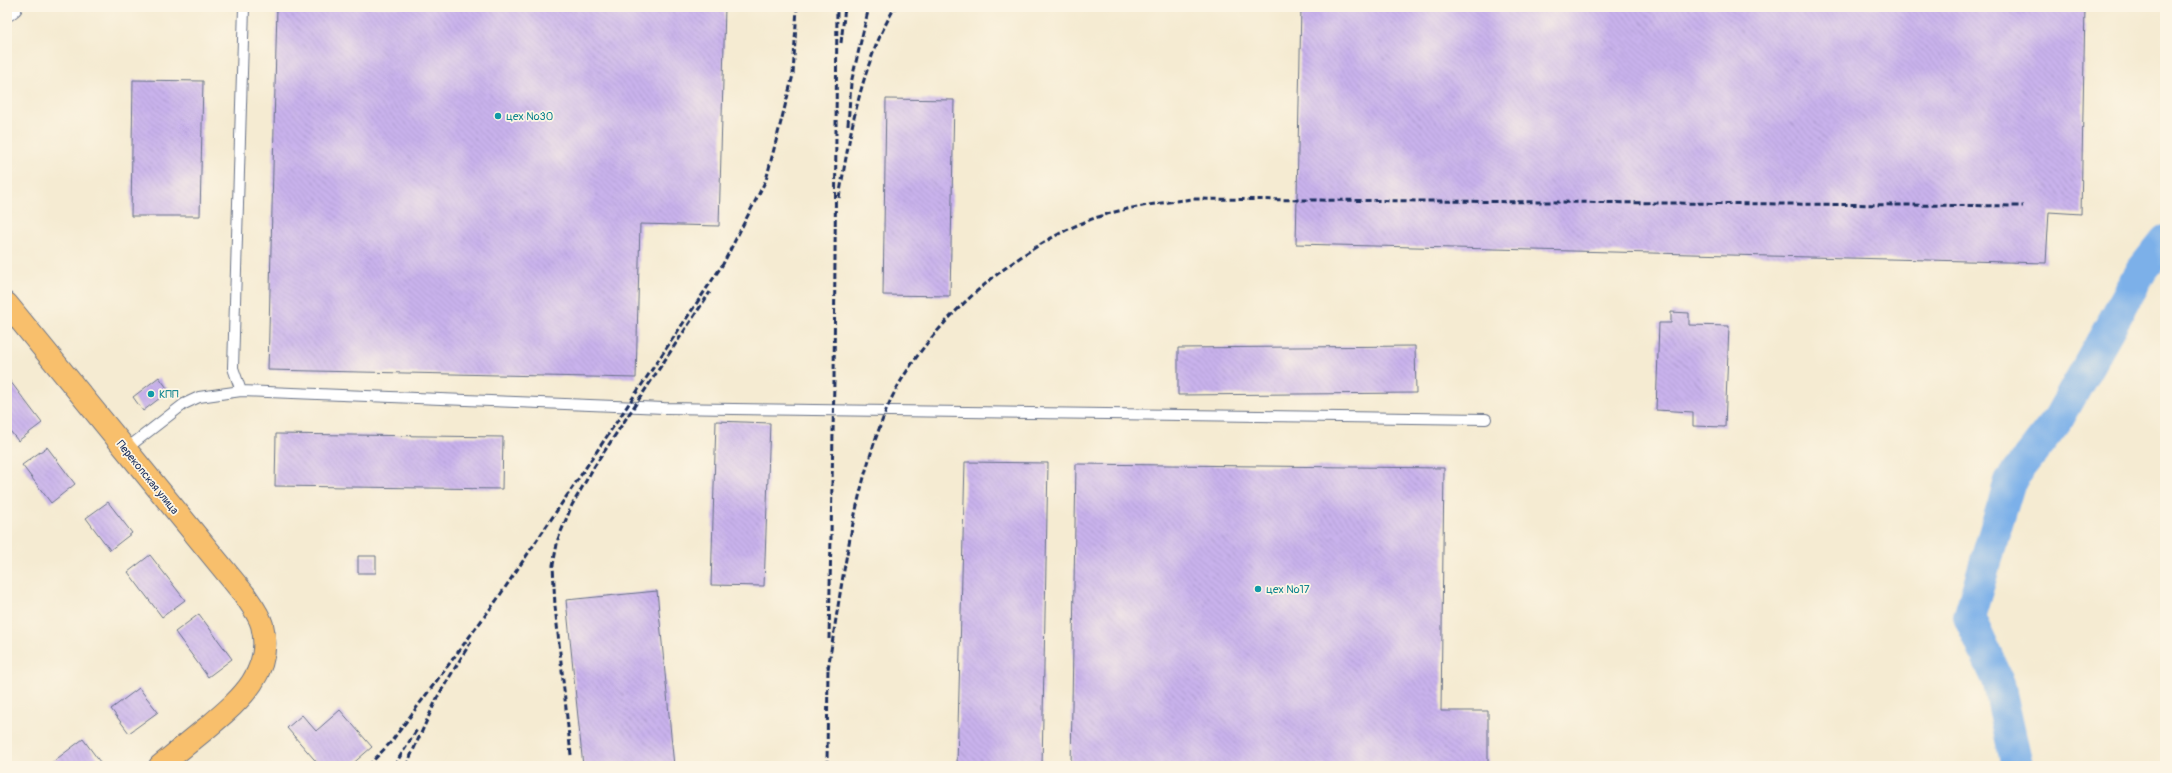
<svg xmlns="http://www.w3.org/2000/svg" width="2172" height="773" viewBox="0 0 2172 773" font-family="Pangolin,sans-serif">
	<defs>
		<pattern id="building-back-hatch" width="6" height="6" patternUnits="userSpaceOnUse"><rect width="6" height="6" fill="#c9b2ec"/><path d="M-1 5l2 2M0 0l6 6M5-1l2 2" fill="none" stroke="#ac99cd"/></pattern>
	</defs>
	<rect width="100%" height="100%" fill="#fcf5e5"/>
	<filter id="ink" filterUnits="userSpaceOnUse"><feTurbulence type="fractalNoise" baseFrequency=".025" numOctaves="2"/><feDisplacementMap in="SourceGraphic" scale="8" xChannelSelector="R" yChannelSelector="G"/><feConvolveMatrix kernelMatrix="1 2 1 2 8 2 1 2 1" color-interpolation-filters="sRGB"/></filter>
	<filter id="wash" filterUnits="userSpaceOnUse"><feTurbulence type="fractalNoise" baseFrequency=".012" numOctaves="4" result="noise"/><feDisplacementMap in="SourceGraphic" scale="16" xChannelSelector="R" yChannelSelector="G"/><feGaussianBlur stdDeviation="0.9" result="paint"/><feColorMatrix in="noise" values="0 0 0 0 0 0 0 0 0 0 0 0 0 0 0 0 0 1.4 0 .05"/><feComposite in="paint" operator="in"/></filter>
	<g filter="url(#wash)">
		<rect width="100%" height="100%" fill="#f5ebd2"/>
		<g fill="none" stroke-linecap="round" stroke-linejoin="round">
			<path stroke="#7bb0e9" stroke-width="32" d="M 2017,766 L 1998,680 L 1969,617 L 2010,481 L 2057,421 L 2142,270 L 2165,241"/>
		</g>
		<g id="blocks">
			<path fill="url(#building-back-hatch)" d="M 277,7 L 725,7 L 719,226 L 640,224 L 636,378 L 268,370 Z
				M 1301,7 L 2085,7 L 2081,214 L 2049,212 L 2046,263 L 1296,244 Z
				M 133,80 L 203,81 L 200,216 L 131,216 Z
				M 886,99 L 954,100 L 950,296 L 883,295 Z
				M 1671,312 L 1689,313 L 1689,325 L 1729,326 L 1725,427 L 1693,426 L 1693,412 L 1656,410 L 1659,323 L 1671,323 Z
				M 1415,346 L 1416,393 L 1178,395 L 1178,348 Z
				M 7,377 L 42,423 L 18,441 L 7,427 Z
				M 159,377 L 169,391 L 143,411 L 133,397 Z
				M 716,421 L 770,423 L 764,586 L 711,585 Z
				M 276,434 L 503,437 L 502,489 L 275,486 Z
				M 47,447 L 75,484 L 51,503 L 22,465 Z
				M 965,462 L 1048,463 L 1042,766 L 957,766 Z
				M 1076,464 L 1444,468 L 1441,711 L 1488,711 L 1488,766 L 1071,766 Z
				M 108,502 L 132,533 L 110,550 L 86,518 Z
				M 150,555 L 185,600 L 162,617 L 128,572 Z
				M 358,556 L 376,556 L 376,573 L 358,573 Z
				M 657,591 L 674,766 L 583,766 L 566,600 Z
				M 199,614 L 232,659 L 208,677 L 175,632 Z
				M 139,688 L 158,712 L 129,733 L 111,709 Z
				M 340,710 L 372,747 L 350,766 L 320,766 L 287,728 L 302,715 L 316,731 Z
				M 83,739 L 100,762 L 95,766 L 52,766 L 50,764 Z"/>
		</g>
	</g>
	<g filter="url(#ink)">
		<use href="#blocks" fill-opacity="0" stroke="#677187" stroke-width="1"/>
		<g fill="none" stroke-linecap="round" stroke-linejoin="round">
			<defs>
				<path id="lane" d="M 244,7 L 233,368 L 241,391 L 664,408 L 1486,419
					M 126,449 L 184,404 L 199,397 L 241,391"/>
				<path id="street" d="M 7,11 L 12,7"/>
				<path id="primary" d="M 7,304 L 244,594 C 250,603 259,614 262,625 C 274,672 240,700 208,727 C 192,740 176,753 160,766"/>
			</defs>
			<use href="#lane" stroke="#677187" stroke-width="12"/>
			<use href="#street" stroke="#677187" stroke-width="22"/>
			<use href="#primary" stroke="#677187" stroke-width="24"/>
			<use href="#lane" stroke="#fff" stroke-width="10"/>
			<use href="#street" stroke="#fff" stroke-width="20"/>
			<use href="#primary" stroke="#f8bf6c" stroke-width="22"/>
			<path stroke="#1b2f5e" stroke-width="3" stroke-dasharray="6 3" stroke-linecap="butt" d="M 841,43 L 845,7
				M 848,125 L 851,83 L 869,7
				M 839,198 C 850,133 861,65 895,7
				M 829,639 L 834,381 L 837,7
				M 828,669 C 842,583 854,487 888,406 C 922,328 1016,246 1095,218 C 1126,207 1160,203 1192,199 L 2023,206
				M 571,755 L 555,606 L 553,565 L 558,539 L 572,505 L 594,467 L 710,292
				M 368,766 L 391,742 L 496,601 L 723,264 L 766,180 L 793,75 L 797,7
				M 394,766 L 418,728
				M 406,766 L 438,696 L 472,640
				M 827,766 L 828,665"/>
		</g>
	</g>
	<g fill="#0f9aa8" stroke="#fcf5e5" stroke-width="1.5">
		<circle cx="498" cy="116" r="4"/>
		<circle cx="151" cy="394" r="4"/>
		<circle cx="1258" cy="589" r="4"/>
	</g>
	<g text-anchor="middle" stroke-width="3.5" stroke-linejoin="round" paint-order="stroke">
		<g font-size="11" fill="#0d838f" stroke="#fcf5e5" text-anchor="start">
			<text x="506" y="120">цех №30</text>
			<text x="159" y="398">КПП</text>
			<text x="1266" y="593">цех №17</text>
		</g>
		<g font-size="11" fill="#1b2f5e" stroke="#fcf5e5">
			<text transform="translate(148 477) rotate(51)" y="4">Перекопская улица</text>
		</g>
	</g>
	<rect width="2172" height="773" fill="none" stroke="#fcf5e5" stroke-width="24"/>
</svg>
